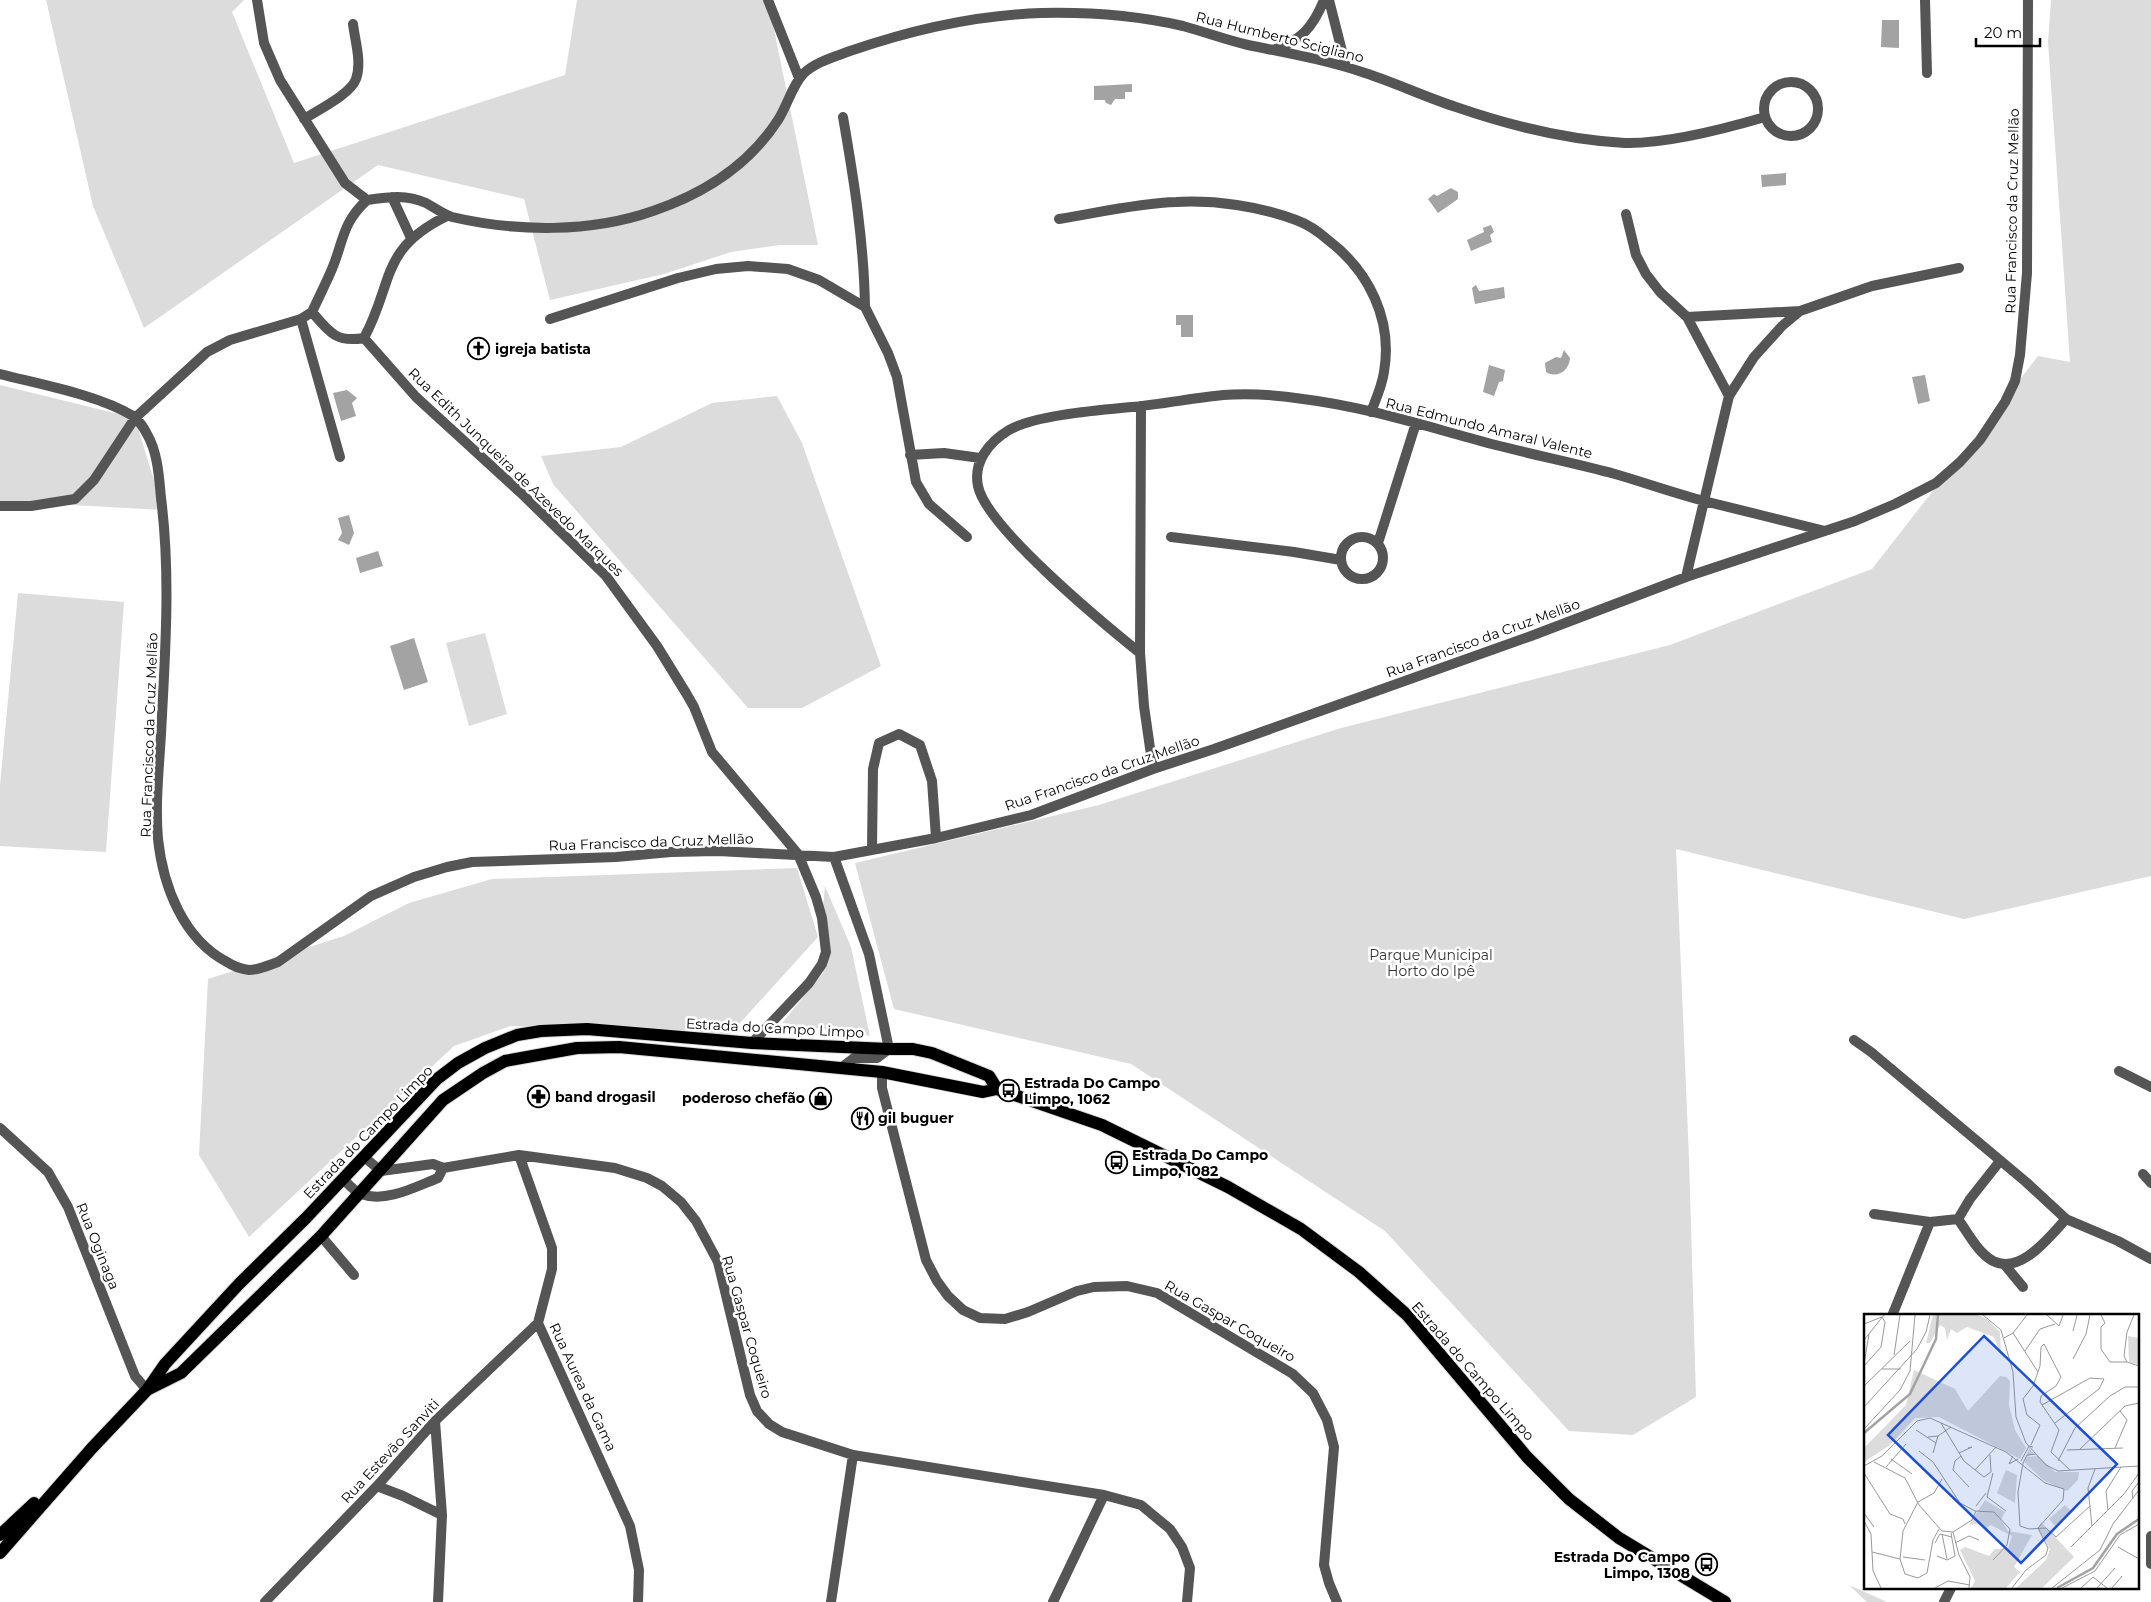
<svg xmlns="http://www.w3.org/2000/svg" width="2151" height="1602" viewBox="0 0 2151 1602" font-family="Montserrat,sans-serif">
	<rect width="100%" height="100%" fill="#fff"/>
	<path fill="#dcdcdc" d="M 46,0 L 244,0 L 232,12 L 294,163 L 565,75 L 577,0 L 768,0 L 818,245 L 780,245 L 731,252 L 664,274 L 550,300 L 524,199 L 378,165 L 144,328 L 93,206 Z
		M 2051,0 L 2151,0 L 2151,876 L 1964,919 L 1676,849 L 1689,1158 L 1696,1397 L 1633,1435 L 1569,1431 L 1385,1231 L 1131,1064 L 894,1009 L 855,863 L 1099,805 L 1341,728 L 1670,645 L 1872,569 L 2038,356 L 2070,362 L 2048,42 Z
		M 0,385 L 135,418 L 163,510 L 0,501 Z
		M 777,396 L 802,443 L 881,666 L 802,708 L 748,708 L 553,484 L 541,456 L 621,447 L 712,403 Z
		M 18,593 L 124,602 L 106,852 L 0,846 L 0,785 Z
		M 485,633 L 507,714 L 469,726 L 446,643 Z
		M 797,868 L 818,937 L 730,1034 L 511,1026 L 454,1046 L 249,1237 L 199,1155 L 208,979 L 344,936 L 409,903 L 492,879 Z
		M 825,886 L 851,947 L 870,1036 L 782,1023 L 823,973 L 824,931 L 822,918 Z
		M 1849,1585 L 1887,1602 L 1867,1602 Z"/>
	<path fill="#a3a3a3" d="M 1882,20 L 1899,20 L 1899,48 L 1881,47 Z
		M 1132,84 L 1132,92 L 1125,92 L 1125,99 L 1115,99 L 1111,105 L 1106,103 L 1105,100 L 1094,100 L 1094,86 Z
		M 1786,173 L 1786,185 L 1762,187 L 1761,175 Z
		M 1451,188 L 1458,192 L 1458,199 L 1438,213 L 1428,199 L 1434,194 L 1437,196 Z
		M 1491,225 L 1494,232 L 1490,235 L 1492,242 L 1471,251 L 1467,240 L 1484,232 L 1483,228 Z
		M 1476,285 L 1479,291 L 1504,287 L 1505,298 L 1475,304 L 1472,288 Z
		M 1176,315 L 1193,315 L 1193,337 L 1181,337 L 1181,325 L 1176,325 Z
		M 1564,350 L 1570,358 C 1569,371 1557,379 1546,372 L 1545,363 L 1556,357 L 1561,358 Z
		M 1489,365 L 1505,370 L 1503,381 L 1499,382 L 1494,396 L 1483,392 Z
		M 1925,375 L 1930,401 L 1918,404 L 1912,377 Z
		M 347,390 L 357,398 L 352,403 L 356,416 L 341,421 L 333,393 Z
		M 349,515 L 354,533 L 349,545 L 338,540 L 342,533 L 338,518 Z
		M 378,551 L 383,566 L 360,573 L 356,558 Z
		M 414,638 L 428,682 L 404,690 L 390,646 Z"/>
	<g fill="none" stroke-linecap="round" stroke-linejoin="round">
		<defs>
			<path id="primary" d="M 147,1390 L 181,1373 L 321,1236 L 443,1100 L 483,1073 L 505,1061 L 577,1048 L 619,1047 L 882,1072 L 983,1092 L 997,1089 L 1102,1125 L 1228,1187 L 1301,1229 L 1359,1272 L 1407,1315 L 1527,1457 L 1569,1499 L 1619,1538 L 1725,1602
				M 0,1535 L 34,1503
				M 0,1553 L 92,1448 L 147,1390 L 165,1364 L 239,1284 L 306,1218 L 437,1079 L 458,1063 L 485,1048 L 517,1035 L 541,1031 L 587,1029 L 752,1043 L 889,1049 L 913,1049 L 932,1053 L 989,1076 L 997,1089"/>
		</defs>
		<use href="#primary" stroke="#dbdbdb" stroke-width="14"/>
		<path stroke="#555" stroke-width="10" d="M 301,319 L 340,457
			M 1854,1040 L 1871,1052 L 2026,1182 L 2066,1219 C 2049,1237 2021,1275 1993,1261 C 1978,1253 1968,1233 1958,1219 L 1970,1199 L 2000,1161
			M 2119,1071 L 2151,1087
			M 2143,1174 L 2151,1183
			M 1874,1214 L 1930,1222 L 1958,1219
			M 2066,1219 L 2118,1241 L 2151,1259
			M 321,1236 L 354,1275
			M 2004,1264 L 2023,1287
			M 1892,1316 L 1930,1222
			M 2151,1536 L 2151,1564
			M 1944,1602 L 1951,1588"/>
		<path stroke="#555" stroke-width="10" d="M 257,0 L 264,43 L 280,80 L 345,183 L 367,200 C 388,197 406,194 426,203 C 435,208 443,214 452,217 C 517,232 590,233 653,211 C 703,194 749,165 778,120 C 787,106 792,86 803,74 C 815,62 834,57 850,51 C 911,30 976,15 1041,13 C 1086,12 1139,16 1183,26 C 1205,32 1226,40 1248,45 C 1287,53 1327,60 1365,73 C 1396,83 1425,97 1456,107 C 1511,126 1567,140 1625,143 C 1668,144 1724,129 1765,117
			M 768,0 L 799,78
			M 1329,0 L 1346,67
			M 1925,0 L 1927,73
			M 1273,50 C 1301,41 1313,27 1324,0
			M1764 109a27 27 0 1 1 54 0a27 27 0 1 1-54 0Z
			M 843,117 C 854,180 864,243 865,307
			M 304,119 C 318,110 351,94 356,79 C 362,62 355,41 353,24
			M 392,197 L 411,238
			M 1626,214 L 1636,255 L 1646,274 L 1660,292 L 1687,317 L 1729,396
			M 1059,219 C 1096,213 1139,203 1176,202 C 1215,200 1259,206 1296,220 C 1307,224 1319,232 1328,240 C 1369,271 1393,320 1384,372 C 1382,386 1376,399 1371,412
			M 312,312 C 319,297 326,283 332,269 C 344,240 342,223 367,200
			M 1687,317 L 1800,311 L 1872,286 L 1959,268
			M 550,319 L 678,278 L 716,269 L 748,266 L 788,269 L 819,280 L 865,307 L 888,353 L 897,377 L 916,482 L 929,504 L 967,537
			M 364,338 C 394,283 379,249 447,216
			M 0,374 C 39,384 99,395 133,416 C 138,420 144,428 147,434 C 158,453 159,477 161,498 C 171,576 165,656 161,734 C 159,768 155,804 158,839 C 163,886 183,939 227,962 C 233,966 241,969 249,970 C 259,970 269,965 278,962 L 371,896 L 414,877 L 447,867 L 472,862 L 616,857 L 671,852 L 718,851 L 834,857 L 936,838 L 1031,815 L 1153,769 L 1214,749 L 1531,636 L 1686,577 L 1855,521 L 1895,504 L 1936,483 L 1960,462 L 1980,440 L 2005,402 L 2015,381 L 2020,355 L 2027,273 L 2028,0
			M 1141,406 L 1140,653 L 1144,706 L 1153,769
			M 910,455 L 944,453 L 980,458
			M 0,506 L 31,506 L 75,499 L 94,480 L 135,418 L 207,352 L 230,340 L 301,319 L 312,312 C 329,332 336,343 364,338 L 416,397 L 521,493 L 606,576 L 657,646 L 686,693 L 694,707 L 712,752 L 798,854 L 816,897 L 822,918 L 826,952 L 822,964 L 809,983 L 752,1043
			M1341 558a21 21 0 1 1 42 0a21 21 0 1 1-42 0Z
			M 1171,537 L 1294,552 L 1341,560
			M 1378,543 L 1416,423
			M 1686,577 L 1729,396 L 1754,357 L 1782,326 L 1800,311
			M 1140,653 C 1104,624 986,527 978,486 C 973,462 989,442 1009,430 C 1035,415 1101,410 1132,407 C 1163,404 1193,398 1223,395 C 1249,393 1277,395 1303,399 C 1360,406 1415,423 1470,438 C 1518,452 1567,461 1615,474 C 1646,483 1677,494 1708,502 C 1747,512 1786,521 1825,531
			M 872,849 L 873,769 L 879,743 L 899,734 L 920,745 L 932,781 L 936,838
			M 834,857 L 869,954 L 889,1049 L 877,1058 L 854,1058 L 841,1068
			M 882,1072 L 882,1088 L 926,1260 L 937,1281 L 948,1296 L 963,1310 L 980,1318 L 1005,1319 L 1028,1312 L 1077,1291 L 1094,1287 L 1127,1286 L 1157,1293 L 1293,1374 L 1313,1393 L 1327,1420 L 1334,1447 L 1324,1565 L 1329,1583 L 1337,1602
			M 0,1128 L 48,1172 L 68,1207 L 135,1376 L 147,1390
			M 519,1155 L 552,1248 L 552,1269 L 538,1323 L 630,1526 L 639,1570 L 638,1602
			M 364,1157 L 381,1171 L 433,1164 L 443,1168 L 519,1155 L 615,1168 L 647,1178 L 662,1186 L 681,1202 L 696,1221 L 718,1262 L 750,1395 L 757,1411 L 769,1424 L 782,1432 L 853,1455 L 1104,1495 L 1141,1505 L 1170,1529 L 1182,1547 L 1190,1568 L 1187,1602
			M 343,1179 C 348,1184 355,1192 361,1194 C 386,1203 415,1187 438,1178 L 443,1168
			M 435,1421 L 442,1515 L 438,1602
			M 377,1486 L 403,1496 L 442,1515
			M 265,1602 L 377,1486 L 435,1421 L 538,1323
			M 831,1602 L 853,1455
			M 1053,1602 L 1104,1495"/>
		<use href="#primary" stroke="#000" stroke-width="12"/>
	</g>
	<defs>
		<symbol id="church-ring" viewBox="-11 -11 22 22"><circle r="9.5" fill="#fff" stroke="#000" stroke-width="1.5"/><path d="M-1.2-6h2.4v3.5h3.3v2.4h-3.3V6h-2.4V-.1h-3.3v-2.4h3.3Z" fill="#000"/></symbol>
		<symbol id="bus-ring" viewBox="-11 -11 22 22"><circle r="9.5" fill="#fff" stroke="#000" stroke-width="1.5"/><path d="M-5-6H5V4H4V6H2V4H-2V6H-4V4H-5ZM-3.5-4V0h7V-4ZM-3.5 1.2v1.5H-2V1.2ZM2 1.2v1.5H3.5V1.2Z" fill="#000"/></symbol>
		<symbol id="pharmacy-ring" viewBox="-11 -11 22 22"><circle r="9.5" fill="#fff" stroke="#000" stroke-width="1.5"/><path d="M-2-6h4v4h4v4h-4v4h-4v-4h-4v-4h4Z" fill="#000"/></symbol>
		<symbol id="shop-ring" viewBox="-11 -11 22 22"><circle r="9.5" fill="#fff" stroke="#000" stroke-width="1.5"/><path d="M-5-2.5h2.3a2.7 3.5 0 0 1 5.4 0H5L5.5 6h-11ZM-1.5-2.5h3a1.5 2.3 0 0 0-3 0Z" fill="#000"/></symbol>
		<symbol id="restaurant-ring" viewBox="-11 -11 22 22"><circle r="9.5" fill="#fff" stroke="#000" stroke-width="1.5"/><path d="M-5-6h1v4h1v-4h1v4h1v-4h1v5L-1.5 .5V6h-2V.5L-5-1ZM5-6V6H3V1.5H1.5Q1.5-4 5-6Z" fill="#000"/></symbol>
	</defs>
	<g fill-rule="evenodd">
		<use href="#church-ring" x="466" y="336" width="25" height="25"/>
		<use href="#bus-ring" x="996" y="1078" width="25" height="25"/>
		<use href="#pharmacy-ring" x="526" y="1084" width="25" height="25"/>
		<use href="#shop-ring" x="808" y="1086" width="25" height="25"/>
		<use href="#restaurant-ring" x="850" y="1106" width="25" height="25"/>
		<use href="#bus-ring" x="1104" y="1150" width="25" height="25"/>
		<use href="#bus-ring" x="1694" y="1552" width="25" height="25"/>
	</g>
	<g text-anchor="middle" stroke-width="5" stroke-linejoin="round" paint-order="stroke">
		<g font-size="14" fill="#000" stroke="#fff">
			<text transform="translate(1280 37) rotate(14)" y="5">Rua Humberto Scigliano</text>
			<text transform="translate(2012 211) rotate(-89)" y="5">Rua Francisco da Cruz Mellão</text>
			<text transform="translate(1489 428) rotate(14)" y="5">Rua Edmundo Amaral Valente</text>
			<text transform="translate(516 472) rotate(44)" y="5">Rua Edith Junqueira de Azevedo Marques</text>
			<text transform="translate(1483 638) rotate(-20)" y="5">Rua Francisco da Cruz Mellão</text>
			<text transform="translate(149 735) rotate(-88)" y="5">Rua Francisco da Cruz Mellão</text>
			<text transform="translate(1102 773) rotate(-19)" y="5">Rua Francisco da Cruz Mellão</text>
			<text transform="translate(651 842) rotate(-2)" y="5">Rua Francisco da Cruz Mellão</text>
			<text transform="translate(775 1028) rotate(3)" y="5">Estrada do Campo Limpo</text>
			<text transform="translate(368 1132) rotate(-46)" y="5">Estrada do Campo Limpo</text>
			<text transform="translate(98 1246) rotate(68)" y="5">Rua Oginaga</text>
			<text transform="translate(1230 1321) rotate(30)" y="5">Rua Gaspar Coqueiro</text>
			<text transform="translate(747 1327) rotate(74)" y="5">Rua Gaspar Coqueiro</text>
			<text transform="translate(1473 1371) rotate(49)" y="5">Estrada do Campo Limpo</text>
			<text transform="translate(583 1387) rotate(65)" y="5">Rua Aurea da Gama</text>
			<text transform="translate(390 1451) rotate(-47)" y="5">Rua Estevão Sanviti</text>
		</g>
		<g font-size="14" font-weight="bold" fill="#000" stroke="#fff" text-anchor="start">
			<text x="495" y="354">igreja batista</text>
			<text x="1024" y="1088">Estrada Do Campo<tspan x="1024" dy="16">Limpo, 1062</tspan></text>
			<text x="555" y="1102">band drogasil</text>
			<text x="805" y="1103" text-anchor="end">poderoso chefão</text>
			<text x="878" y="1123">gil buguer</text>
			<text x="1132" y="1160">Estrada Do Campo<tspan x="1132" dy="16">Limpo, 1082</tspan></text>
			<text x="1690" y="1562" text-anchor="end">Estrada Do Campo<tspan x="1690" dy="16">Limpo, 1308</tspan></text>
		</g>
		<g font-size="14" fill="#333" stroke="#fff">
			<text x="1431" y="960">Parque Municipal<tspan x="1431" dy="16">Horto do Ipê</tspan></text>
		</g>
	</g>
	<g transform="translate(1864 1314)">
		<rect width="275" height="275" fill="#fff"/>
		<path d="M 69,1 L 114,1 L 123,5 L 136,18 L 137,41 L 130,23 L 103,13 L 93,19 L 87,15 L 83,26 L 81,14 L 76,11 L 66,29 L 62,29 ZM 264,22 L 275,24 L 275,51 L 265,48 ZM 50,56 L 91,75 L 104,97 L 136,62 L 142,63 L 146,67 L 145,91 L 151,116 L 162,134 L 156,145 L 75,103 L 51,104 L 26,131 L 0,148 L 0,134 L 42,91 ZM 165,134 L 170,140 L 162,143 L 174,142 L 191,158 L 215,158 L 214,166 L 203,177 L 179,166 L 160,148 ZM 142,156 L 153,161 L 151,189 L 133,179 ZM 121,186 L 141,198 L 137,206 L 144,217 L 168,221 L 150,253 L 156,258 L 142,274 L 107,274 L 111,267 L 96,236 L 101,233 L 125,242 L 131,235 L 144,235 L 148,222 L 127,211 L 121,215 L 113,210 L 105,211 ZM 201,191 L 208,198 L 191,212 L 185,205 ZM 177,208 L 210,243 L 178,274 L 152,274 L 182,246 L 186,235 L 174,216 Z" fill="#dcdcdc"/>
		<path fill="none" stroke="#a3a3a3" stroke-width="2.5" d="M 0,119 L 46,80 L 72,25 L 74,1M 193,274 L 229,254 L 253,220 L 275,205"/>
		<path fill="none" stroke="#999" stroke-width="1" d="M 119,1 L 137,16 L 149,58 L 152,103 L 162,129 L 182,151 L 194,157 L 275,152M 183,1 L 195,12 L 199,1M 237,1 L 241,9 L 237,13 L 237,35 L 246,48 L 263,48M 270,1 L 263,18 L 260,42 L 263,48 L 275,52M 0,10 L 18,3 L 21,8 L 17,33 L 0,52M 209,17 L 213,1M 149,19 L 174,58M 140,24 L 149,19 L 163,1M 0,26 L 20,1M 161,37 L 176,15 L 191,10M 30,41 L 36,1M 209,45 L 222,20 L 226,1M 0,50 L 5,20M 18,55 L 37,55M 0,72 L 46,27M 178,91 L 226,64 L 240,65 L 235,75 L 191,109M 0,93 L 53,35 L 62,18 L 66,1M 77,109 L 100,147 L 120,163 L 127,158 L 126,141M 0,115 L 36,76 L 46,57 L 51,1M 52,116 L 72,129M 64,123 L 74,122 L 87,113M 167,131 L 176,111 L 163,101 L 159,85 L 169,72 L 176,52 L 177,33 L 180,30 L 197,63 L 192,72 L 177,82 L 176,88 L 195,116 L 187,138 L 206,156M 251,134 L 263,106 L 256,97M 203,136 L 259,134M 215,136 L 261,92 L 275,89M 55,137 L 69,148 L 96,189 L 111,197 L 130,198 L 146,215 L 143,231 L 129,246M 69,139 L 74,122M 95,139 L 108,133 L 104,134M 172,140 L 163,141 L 159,149 L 154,178 L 156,212 L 165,215 L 182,214 L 192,223 L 226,192M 97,142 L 91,147 L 89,156 L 105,173M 149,142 L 145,150 L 154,145M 27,145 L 48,160M 157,147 L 165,132 L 169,133M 194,147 L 211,114 L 246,82 L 261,73 L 275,73M 10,148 L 41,164 L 55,191 L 78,217 L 89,218 L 108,206 L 112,197M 0,152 L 18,142 L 53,107 L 66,104 L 142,138 L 181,169 L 200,175 L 199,186 L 174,214 L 184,234 L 182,241 L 162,256 L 148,274M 22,153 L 42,130M 111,156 L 132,133M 0,159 L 26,200 L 39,205 L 41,210M 129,159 L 123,183 L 142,197M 269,185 L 268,177 L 275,168M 112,192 L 122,179M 244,196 L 242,177 L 257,153M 0,199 L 10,213M 0,207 L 7,220 L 9,257 L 17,274M 228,212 L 224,174 L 231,155M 75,215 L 69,226 L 63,259 L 54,264 L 41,260 L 36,245 L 39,217 L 54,188 L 70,179 L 78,165M 89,218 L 95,241 L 106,263 L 105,274M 78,220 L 83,245M 71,229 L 76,220 L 88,223M 91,229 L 105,222 L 115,226M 207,233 L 260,180 L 275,159M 254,233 L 275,245M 8,238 L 36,245M 73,242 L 83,246 L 91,242 L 87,219M 39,243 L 61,246M 71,274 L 84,267 L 106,271M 188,274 L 236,236 L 249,210 L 275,176M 198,274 L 231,257 L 256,221 L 275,210M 217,274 L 229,263 L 243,274M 233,274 L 251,254M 248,274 L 258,262"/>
		<path fill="#1d4ed8" fill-opacity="0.15" stroke="#1d4ed8" stroke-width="2.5" d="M 120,22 L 253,150 L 157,249 L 24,121 Z"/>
		<rect width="275" height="275" fill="none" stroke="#000" stroke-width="2.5"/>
	</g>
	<path d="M1976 38v8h64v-8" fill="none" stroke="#000000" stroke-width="2.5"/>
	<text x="1984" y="38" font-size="15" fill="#000000" stroke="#ffffff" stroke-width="4" paint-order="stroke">20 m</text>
</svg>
